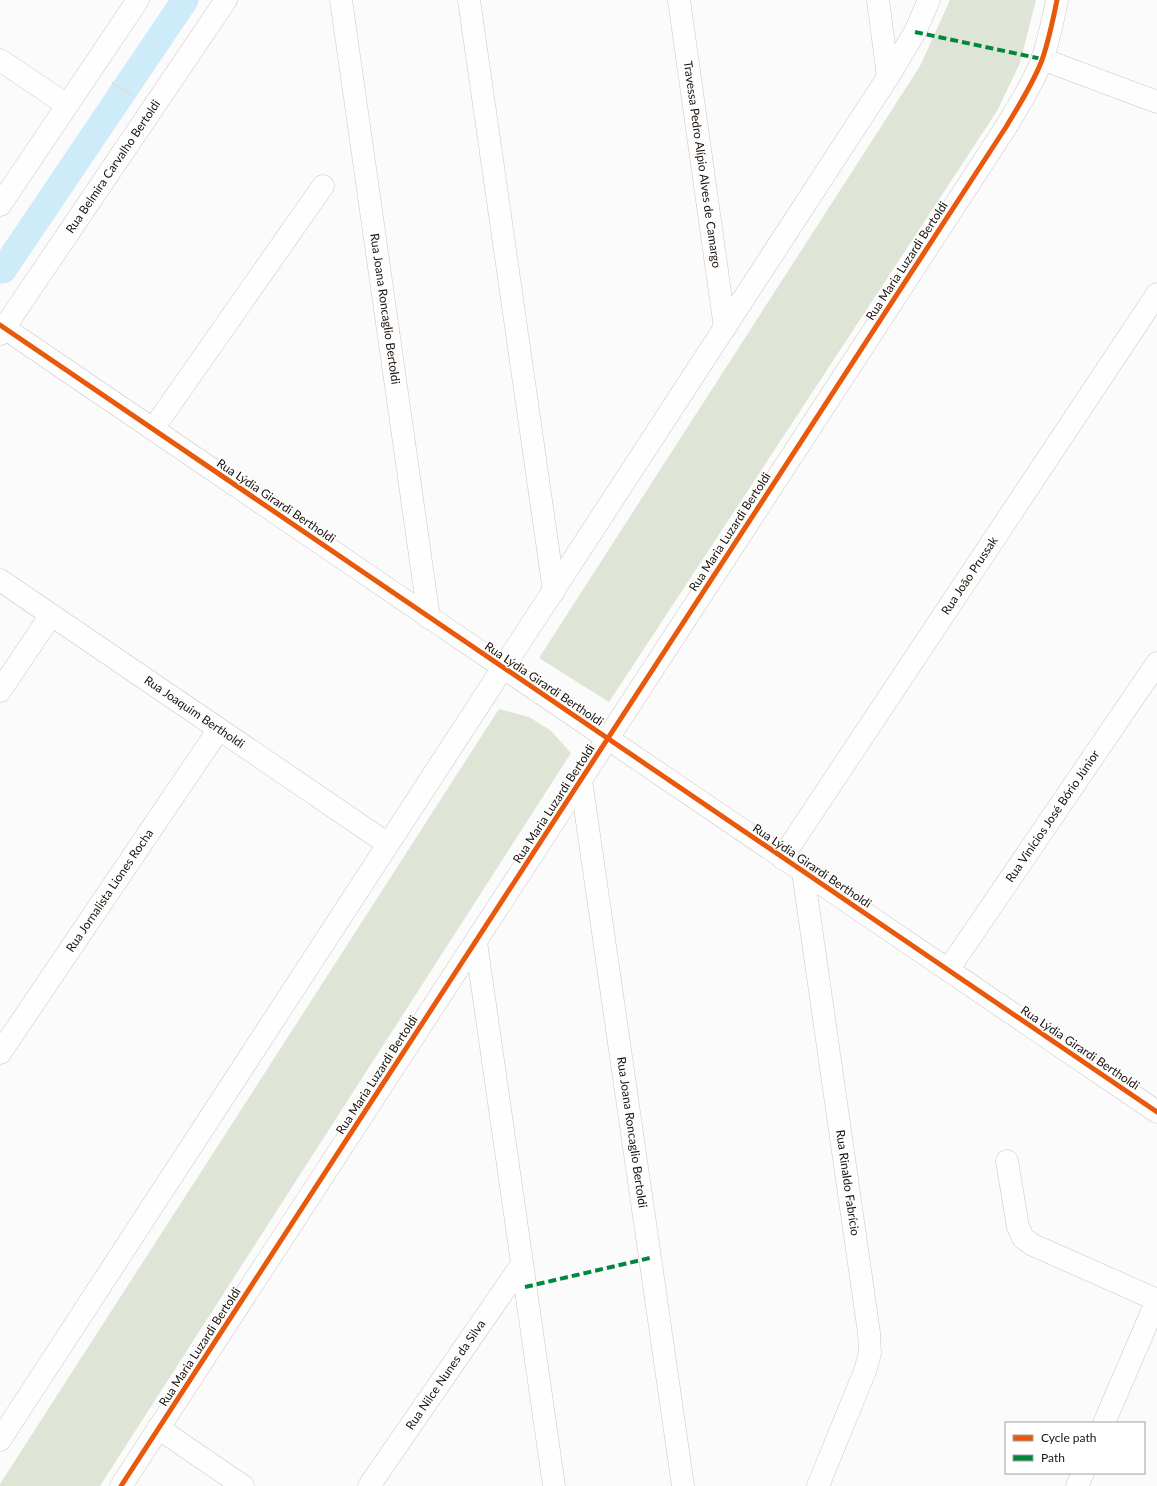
<svg xmlns="http://www.w3.org/2000/svg" width="1157" height="1486" viewBox="0 0 1157 1486" font-family="Lato,sans-serif">
	<rect width="100%" height="100%" fill="#fbfbfb"/>
	<path fill="#dfe5d6" d="M 950,0 L 1036,0 L 1020,63 L 997,111 L 609,702 L 539,658 L 920,66 Z
		M 499,709 L 529,717 L 550,730 L 571,753 L 100,1486 L 0,1486 L 0,1484 Z"/>
	<g fill="none" stroke-linecap="round" stroke-linejoin="round">
		<path stroke="#cdebf8" stroke-width="27" d="M 3,270 L 185,0"/>
		<defs>
			<g id="minor">
				<path id="s1" d="M 341,0 L 429,618"/>
				<path d="M 469,0 L 554,591"/>
				<path id="s2" d="M 679,0 L 725,328"/>
				<path d="M 878,0 L 888,77"/>
				<path d="M 1042,59 L 1157,102"/>
				<path d="M 0,60 L 67,105"/>
				<path d="M 0,205 L 138,0"/>
				<path id="s3" d="M 0,334 L 226,0"/>
				<path d="M 153,429 L 323,186"/>
				<path id="s4" d="M 0,580 L 388,844"/>
				<path d="M 504,668 L 1157,1112"/>
				<path d="M 0,691 L 51,615"/>
				<path id="s5" d="M 581,780 L 683,1486"/>
				<path id="s6" d="M 782,858 L 1157,294"/>
				<path id="s7" d="M 803,872 L 869,1333 L 870,1353 L 865,1371 L 818,1486"/>
				<path d="M 476,942 L 554,1486"/>
				<path id="s8" d="M 948,970 L 1157,663"/>
				<path id="s9" d="M 0,1053 L 219,729"/>
				<path d="M 1007,1161 L 1018,1227 L 1023,1238 L 1033,1245 L 1157,1300"/>
				<path d="M 1104,1423 L 1157,1300"/>
				<path d="M 158,1428 L 243,1486"/>
				<path d="M 121,1486 L 1006,127 C 1019,105 1033,84 1042,60 C 1049,40 1053,20 1057,0"/>
				<path id="s10" d="M 369,1486 L 522,1264"/>
				<path d="M 1077,1486 L 1083,1473"/>
			</g>
			<path id="tertiary" d="M 0,325 L 504,668
				M 0,1440 L 888,77 L 915,32 L 929,0"/>
		</defs>
		<use href="#minor" stroke="#cbc6c2" stroke-width="23"/>
		<use href="#tertiary" stroke="#cbc6c2" stroke-width="23"/>
		<path stroke="#dbdbda" stroke-width="2.5" stroke-dasharray="2 2" stroke-linecap="butt" d="M 112,83 L 133,96"/>
		<use href="#minor" stroke="#fefefe" stroke-width="22"/>
		<use href="#tertiary" stroke="#fefefe" stroke-width="22"/>
		<path stroke="#00873e" stroke-width="4" stroke-dasharray="8 4" stroke-linecap="butt" d="M 915,32 L 1042,59
			M 525,1287 L 650,1258"/>
		<defs>
			<path id="cycleway" d="M 0,325 L 1157,1112
				M 121,1486 L 1006,127 C 1019,105 1033,84 1042,60 C 1049,40 1053,20 1057,0"/>
		</defs>
		<use href="#cycleway" stroke="#fff" stroke-width="8"/>
		<use href="#cycleway" stroke="#e8590c" stroke-width="5"/>
	</g>
	<g text-anchor="middle" stroke-width="3" stroke-linejoin="round" paint-order="stroke">
		<g font-size="12" fill="#1a110a" stroke="#fff">
			<text dy="4" stroke="none"><textPath href="#s2" startOffset="166">Travessa Pedro Alípio Alves de Camargo</textPath></text>
			<text dy="4" stroke="none"><textPath href="#s3" startOffset="202">Rua Belmira Carvalho Bertoldi</textPath></text>
			<text transform="translate(907 261) rotate(-57)" y="4">Rua Maria Luzardi Bertoldi</text>
			<text dy="4" stroke="none"><textPath href="#s1" startOffset="312">Rua Joana Roncaglio Bertoldi</textPath></text>
			<text transform="translate(276 501) rotate(34)" y="4">Rua Lýdia Girardi Bertholdi</text>
			<text transform="translate(730 532) rotate(-57)" y="4">Rua Maria Luzardi Bertoldi</text>
			<text dy="4" stroke="none"><textPath href="#s6" startOffset="339">Rua João Prussak</textPath></text>
			<text transform="translate(544 684) rotate(34)" y="4">Rua Lýdia Girardi Bertholdi</text>
			<text dy="4" stroke="none"><textPath href="#s4" startOffset="235">Rua Joaquim Bertholdi</textPath></text>
			<text transform="translate(554 804) rotate(-57)" y="4">Rua Maria Luzardi Bertoldi</text>
			<text dy="4" stroke="none"><textPath href="#s8" startOffset="186">Rua Vinícios José Bório Júnior</textPath></text>
			<text transform="translate(812 866) rotate(34)" y="4">Rua Lýdia Girardi Bertholdi</text>
			<text dy="4" stroke="none"><textPath href="#s9" startOffset="196">Rua Jornalista Liones Rocha</textPath></text>
			<text transform="translate(1080 1048) rotate(34)" y="4">Rua Lýdia Girardi Bertholdi</text>
			<text transform="translate(377 1075) rotate(-57)" y="4">Rua Maria Luzardi Bertoldi</text>
			<text dy="4" stroke="none"><textPath href="#s5" startOffset="356">Rua Joana Roncaglio Bertoldi</textPath></text>
			<text dy="4" stroke="none"><textPath href="#s7" startOffset="314">Rua Rinaldo Fabrício</textPath></text>
			<text transform="translate(200 1347) rotate(-57)" y="4">Rua Maria Luzardi Bertoldi</text>
			<text dy="4" stroke="none"><textPath href="#s10" startOffset="135">Rua Nilce Nunes da Silva</textPath></text>
		</g>
	</g>
	<rect x="1005" y="1422" width="140" height="52" fill="#ffffff" stroke="#a3a09d"/>
	<rect x="1013" y="1435" width="20" height="6" fill="#e8590c" stroke="#a3a09d"/>
	<text x="1041" y="1442" font-size="12" fill="#1a110a">Cycle path</text>
	<rect x="1013" y="1455" width="20" height="6" fill="#00873e" stroke="#a3a09d"/>
	<text x="1041" y="1462" font-size="12" fill="#1a110a">Path</text>
</svg>
